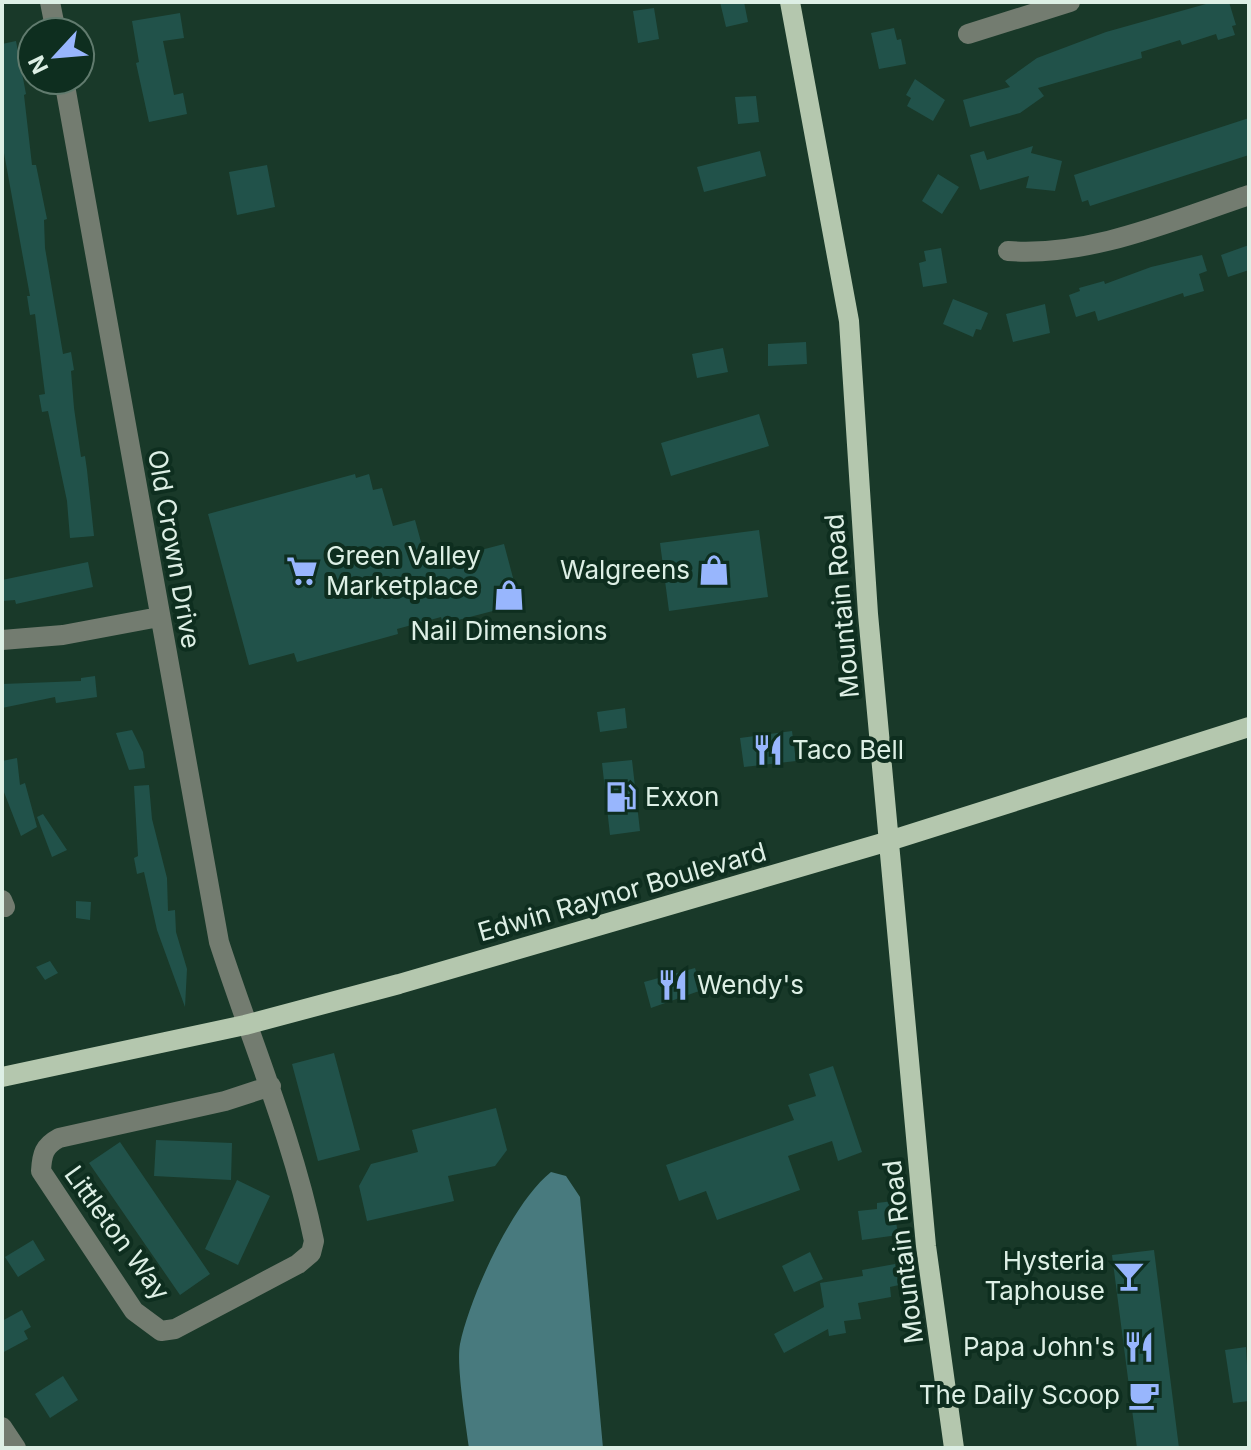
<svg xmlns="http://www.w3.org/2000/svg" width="1251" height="1450" viewBox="0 0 1251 1450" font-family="Inter,sans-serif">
	<rect width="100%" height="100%" fill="#193929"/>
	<path fill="#487a7e" d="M 551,1172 L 566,1176 L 580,1197 L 603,1448 L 469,1448 C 466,1425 456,1365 460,1344 C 470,1296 513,1202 551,1172 Z"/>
	<path fill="#21524a" d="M 720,2 L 744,2 L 748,22 L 726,27 Z
		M 1213,2 L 1229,2 L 1236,25 L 1232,26 L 1235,35 L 1218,40 L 1216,34 L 1182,45 L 1180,40 L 1141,52 L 1142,58 L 1038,88 L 1044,96 L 1020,113 L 970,127 L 963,100 L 1010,87 L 1005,81 L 1037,58 L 1106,32 Z
		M 654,8 L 659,39 L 638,43 L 633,11 Z
		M 180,13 L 184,38 L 163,41 L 174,95 L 183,93 L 187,114 L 149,122 L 136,63 L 139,62 L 132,21 Z
		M 894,28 L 897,40 L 901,39 L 906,64 L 879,69 L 871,33 Z
		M 16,41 L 26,94 L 24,95 L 32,165 L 36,165 L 47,219 L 44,220 L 45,248 L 63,354 L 71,352 L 74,370 L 71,371 L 74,408 L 81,457 L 85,456 L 87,470 L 94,536 L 70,538 L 67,501 L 48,411 L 42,412 L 39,395 L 45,394 L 35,314 L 30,315 L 27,296 L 30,296 L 2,142 L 2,44 Z
		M 915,79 L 945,100 L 933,121 L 907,106 L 911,98 L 906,95 Z
		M 756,96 L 759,122 L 738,124 L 735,97 Z
		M 1249,118 L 1249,155 L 1090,206 L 1088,200 L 1082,202 L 1074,175 Z
		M 1033,146 L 1031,153 L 1062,161 L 1055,191 L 1026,188 L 1029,176 L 980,190 L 970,155 L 984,151 L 987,160 Z
		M 760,151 L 766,176 L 704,192 L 697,167 Z
		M 267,165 L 275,207 L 237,215 L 229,172 Z
		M 938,174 L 959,187 L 942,214 L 922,201 Z
		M 1249,245 L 1249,270 L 1228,277 L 1221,255 Z
		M 941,248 L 947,283 L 923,287 L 919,263 L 926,261 L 924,251 Z
		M 1202,255 L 1207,271 L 1199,274 L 1204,291 L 1184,297 L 1183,293 L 1098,321 L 1095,311 L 1076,317 L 1069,295 L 1080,291 L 1079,288 L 1104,281 L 1105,284 L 1151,267 Z
		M 953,299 L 988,313 L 981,330 L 976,329 L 973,337 L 943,324 Z
		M 1045,304 L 1050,333 L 1013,342 L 1006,314 Z
		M 806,342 L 807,364 L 768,366 L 768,344 Z
		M 723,348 L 728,372 L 697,378 L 692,354 Z
		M 759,414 L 769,446 L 671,476 L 661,443 Z
		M 355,474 L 356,478 L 369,474 L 373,490 L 382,488 L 393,526 L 415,520 L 427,564 L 504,544 L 520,604 L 443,624 L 441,617 L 397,629 L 398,634 L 297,662 L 294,653 L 249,665 L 208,514 Z
		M 759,530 L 768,597 L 669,611 L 660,543 Z
		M 88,562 L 93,587 L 16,604 L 15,600 L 2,601 L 2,580 Z
		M 95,676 L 97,697 L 56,703 L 55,697 L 2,708 L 2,684 L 81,681 L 81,678 Z
		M 625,708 L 627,728 L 600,732 L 597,712 Z
		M 132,730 L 143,752 L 145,768 L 129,770 L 116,733 Z
		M 792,731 L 796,761 L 744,767 L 740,738 Z
		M 17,758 L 20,785 L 25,783 L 37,827 L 21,836 L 2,787 L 2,761 Z
		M 632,760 L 640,831 L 610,835 L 602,763 Z
		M 149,785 L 152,819 L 167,878 L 168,911 L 175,910 L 176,932 L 187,969 L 185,1007 L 157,930 L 144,872 L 137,874 L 134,858 L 138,856 L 134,786 Z
		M 43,814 L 67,850 L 52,857 L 37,817 Z
		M 76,901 L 91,902 L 90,920 L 76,918 Z
		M 50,961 L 58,973 L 45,980 L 36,967 Z
		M 695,968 L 702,990 L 651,1008 L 644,982 Z
		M 334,1053 L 360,1150 L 318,1161 L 292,1064 Z
		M 833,1066 L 862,1152 L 838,1161 L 832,1141 L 788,1156 L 800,1190 L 717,1220 L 706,1191 L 679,1201 L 666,1165 L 794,1120 L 788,1105 L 816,1096 L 809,1074 Z
		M 496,1108 L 507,1150 L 495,1166 L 448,1176 L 454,1201 L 367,1221 L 359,1186 L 371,1164 L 418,1152 L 412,1130 Z
		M 156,1140 L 232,1143 L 231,1180 L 154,1176 Z
		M 120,1142 L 210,1274 L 180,1295 L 89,1163 Z
		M 237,1180 L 270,1196 L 238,1265 L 205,1249 Z
		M 893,1201 L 898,1235 L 862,1240 L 858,1211 L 877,1209 L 877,1203 Z
		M 33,1240 L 45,1260 L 18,1277 L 5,1257 Z
		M 1154,1250 L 1179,1448 L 1137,1448 L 1112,1255 Z
		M 810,1252 L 823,1279 L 794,1292 L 782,1266 Z
		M 895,1264 L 899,1285 L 890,1287 L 891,1297 L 858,1303 L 861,1319 L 844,1321 L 846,1333 L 829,1336 L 828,1329 L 784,1353 L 774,1334 L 824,1307 L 820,1283 L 863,1276 L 862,1270 Z
		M 22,1310 L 31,1327 L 24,1331 L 28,1339 L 2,1353 L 2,1321 Z
		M 1246,1347 L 1249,1401 L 1233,1403 L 1225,1350 Z
		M 63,1376 L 78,1400 L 50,1418 L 35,1394 Z"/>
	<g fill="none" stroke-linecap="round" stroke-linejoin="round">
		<path stroke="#737c70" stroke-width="20" d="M 50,2 L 56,32
			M 968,34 L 1070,2
			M 64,80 L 219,942 C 251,1041 293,1138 314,1241 L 311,1253 L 298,1264 L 175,1329 L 161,1331 L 134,1311 L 41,1171 C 42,1154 44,1146 59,1138 L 225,1101 L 271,1086
			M 1008,251 C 1090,257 1171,221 1249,195
			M 2,640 L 63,635 L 159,617
			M 2,900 L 5,907
			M 2,1427 L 16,1448"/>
		<path stroke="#b4c7ae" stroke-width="20" d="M 790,2 L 849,321 L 868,614 L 926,1246 L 954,1448
			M 2,1077 L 245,1025 L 399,984 L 889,841 L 1249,727"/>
	</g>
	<defs>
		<symbol id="shop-bare" viewBox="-9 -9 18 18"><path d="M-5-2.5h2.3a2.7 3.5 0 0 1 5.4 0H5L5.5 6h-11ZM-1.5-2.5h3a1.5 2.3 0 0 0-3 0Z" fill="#98b6fd" stroke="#0e2e1f" stroke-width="2.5" paint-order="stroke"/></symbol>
		<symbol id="supermarket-bare" viewBox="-9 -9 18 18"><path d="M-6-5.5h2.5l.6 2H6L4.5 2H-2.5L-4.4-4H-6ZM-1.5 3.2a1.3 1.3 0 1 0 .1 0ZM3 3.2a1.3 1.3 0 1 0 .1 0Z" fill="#98b6fd" stroke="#0e2e1f" stroke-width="2.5" paint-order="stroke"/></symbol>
		<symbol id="restaurant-bare" viewBox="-9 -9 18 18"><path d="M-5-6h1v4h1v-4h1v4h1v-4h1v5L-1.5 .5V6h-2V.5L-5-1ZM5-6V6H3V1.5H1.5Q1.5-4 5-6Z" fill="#98b6fd" stroke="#0e2e1f" stroke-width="2.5" paint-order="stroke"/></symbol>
		<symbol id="fuel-bare" viewBox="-9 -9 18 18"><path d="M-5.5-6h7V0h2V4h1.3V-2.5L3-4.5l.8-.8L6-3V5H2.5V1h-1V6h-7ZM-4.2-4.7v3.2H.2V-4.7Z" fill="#98b6fd" stroke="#0e2e1f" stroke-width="2.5" paint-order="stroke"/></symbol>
		<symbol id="bar-bare" viewBox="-9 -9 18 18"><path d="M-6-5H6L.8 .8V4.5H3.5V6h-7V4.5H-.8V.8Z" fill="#98b6fd" stroke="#0e2e1f" stroke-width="2.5" paint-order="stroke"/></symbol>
		<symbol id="cafe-bare" viewBox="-9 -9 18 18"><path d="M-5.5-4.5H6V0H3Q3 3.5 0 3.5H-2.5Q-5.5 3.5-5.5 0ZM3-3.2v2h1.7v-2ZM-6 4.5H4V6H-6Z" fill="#98b6fd" stroke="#0e2e1f" stroke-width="2.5" paint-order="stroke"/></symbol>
	</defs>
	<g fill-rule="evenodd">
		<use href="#shop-bare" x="692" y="548" width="44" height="44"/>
		<use href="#supermarket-bare" x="280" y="549" width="44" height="44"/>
		<use href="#shop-bare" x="487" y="573" width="44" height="44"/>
		<use href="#restaurant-bare" x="746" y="728" width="44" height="44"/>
		<use href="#fuel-bare" x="599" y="775" width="44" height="44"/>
		<use href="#restaurant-bare" x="651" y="963" width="44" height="44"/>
		<use href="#bar-bare" x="1107" y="1254" width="44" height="44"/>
		<use href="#restaurant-bare" x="1117" y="1325" width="44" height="44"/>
		<use href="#cafe-bare" x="1122" y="1373" width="44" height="44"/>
	</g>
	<g text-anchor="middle" stroke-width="8" stroke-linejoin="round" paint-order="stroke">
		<g font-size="26" fill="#ddefe5" stroke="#0e2e1f">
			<text transform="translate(174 549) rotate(80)" y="9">Old Crown Drive</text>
			<text transform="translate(842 606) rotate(-95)" y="9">Mountain Road</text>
			<text transform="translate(622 892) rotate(-16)" y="9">Edwin Raynor Boulevard</text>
			<text transform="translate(117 1233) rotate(54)" y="9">Littleton Way</text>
			<text transform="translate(903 1252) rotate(-97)" y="9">Mountain Road</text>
		</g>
		<g font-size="26" fill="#ddefe5" stroke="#0e2e1f" text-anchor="start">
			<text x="326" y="565">Green Valley<tspan x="326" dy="30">Marketplace</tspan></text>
			<text x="690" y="579" text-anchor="end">Walgreens</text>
			<text x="509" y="640" text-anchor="middle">Nail Dimensions</text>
			<text x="792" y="759">Taco Bell</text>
			<text x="645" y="806">Exxon</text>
			<text x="697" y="994">Wendy's</text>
			<text x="1105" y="1270" text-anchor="end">Hysteria<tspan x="1105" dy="30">Taphouse</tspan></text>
			<text x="1115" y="1356" text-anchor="end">Papa John's</text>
			<text x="1120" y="1404" text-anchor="end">The Daily Scoop</text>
		</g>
	</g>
	<rect width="1251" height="1450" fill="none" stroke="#ddefe5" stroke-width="8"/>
	<g transform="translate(56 56) rotate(244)"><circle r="38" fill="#0e2e1f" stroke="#617b6e" stroke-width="2"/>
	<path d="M0-6L14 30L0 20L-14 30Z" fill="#98b6fd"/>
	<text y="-12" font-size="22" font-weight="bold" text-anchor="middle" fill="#ddefe5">N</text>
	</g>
</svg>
